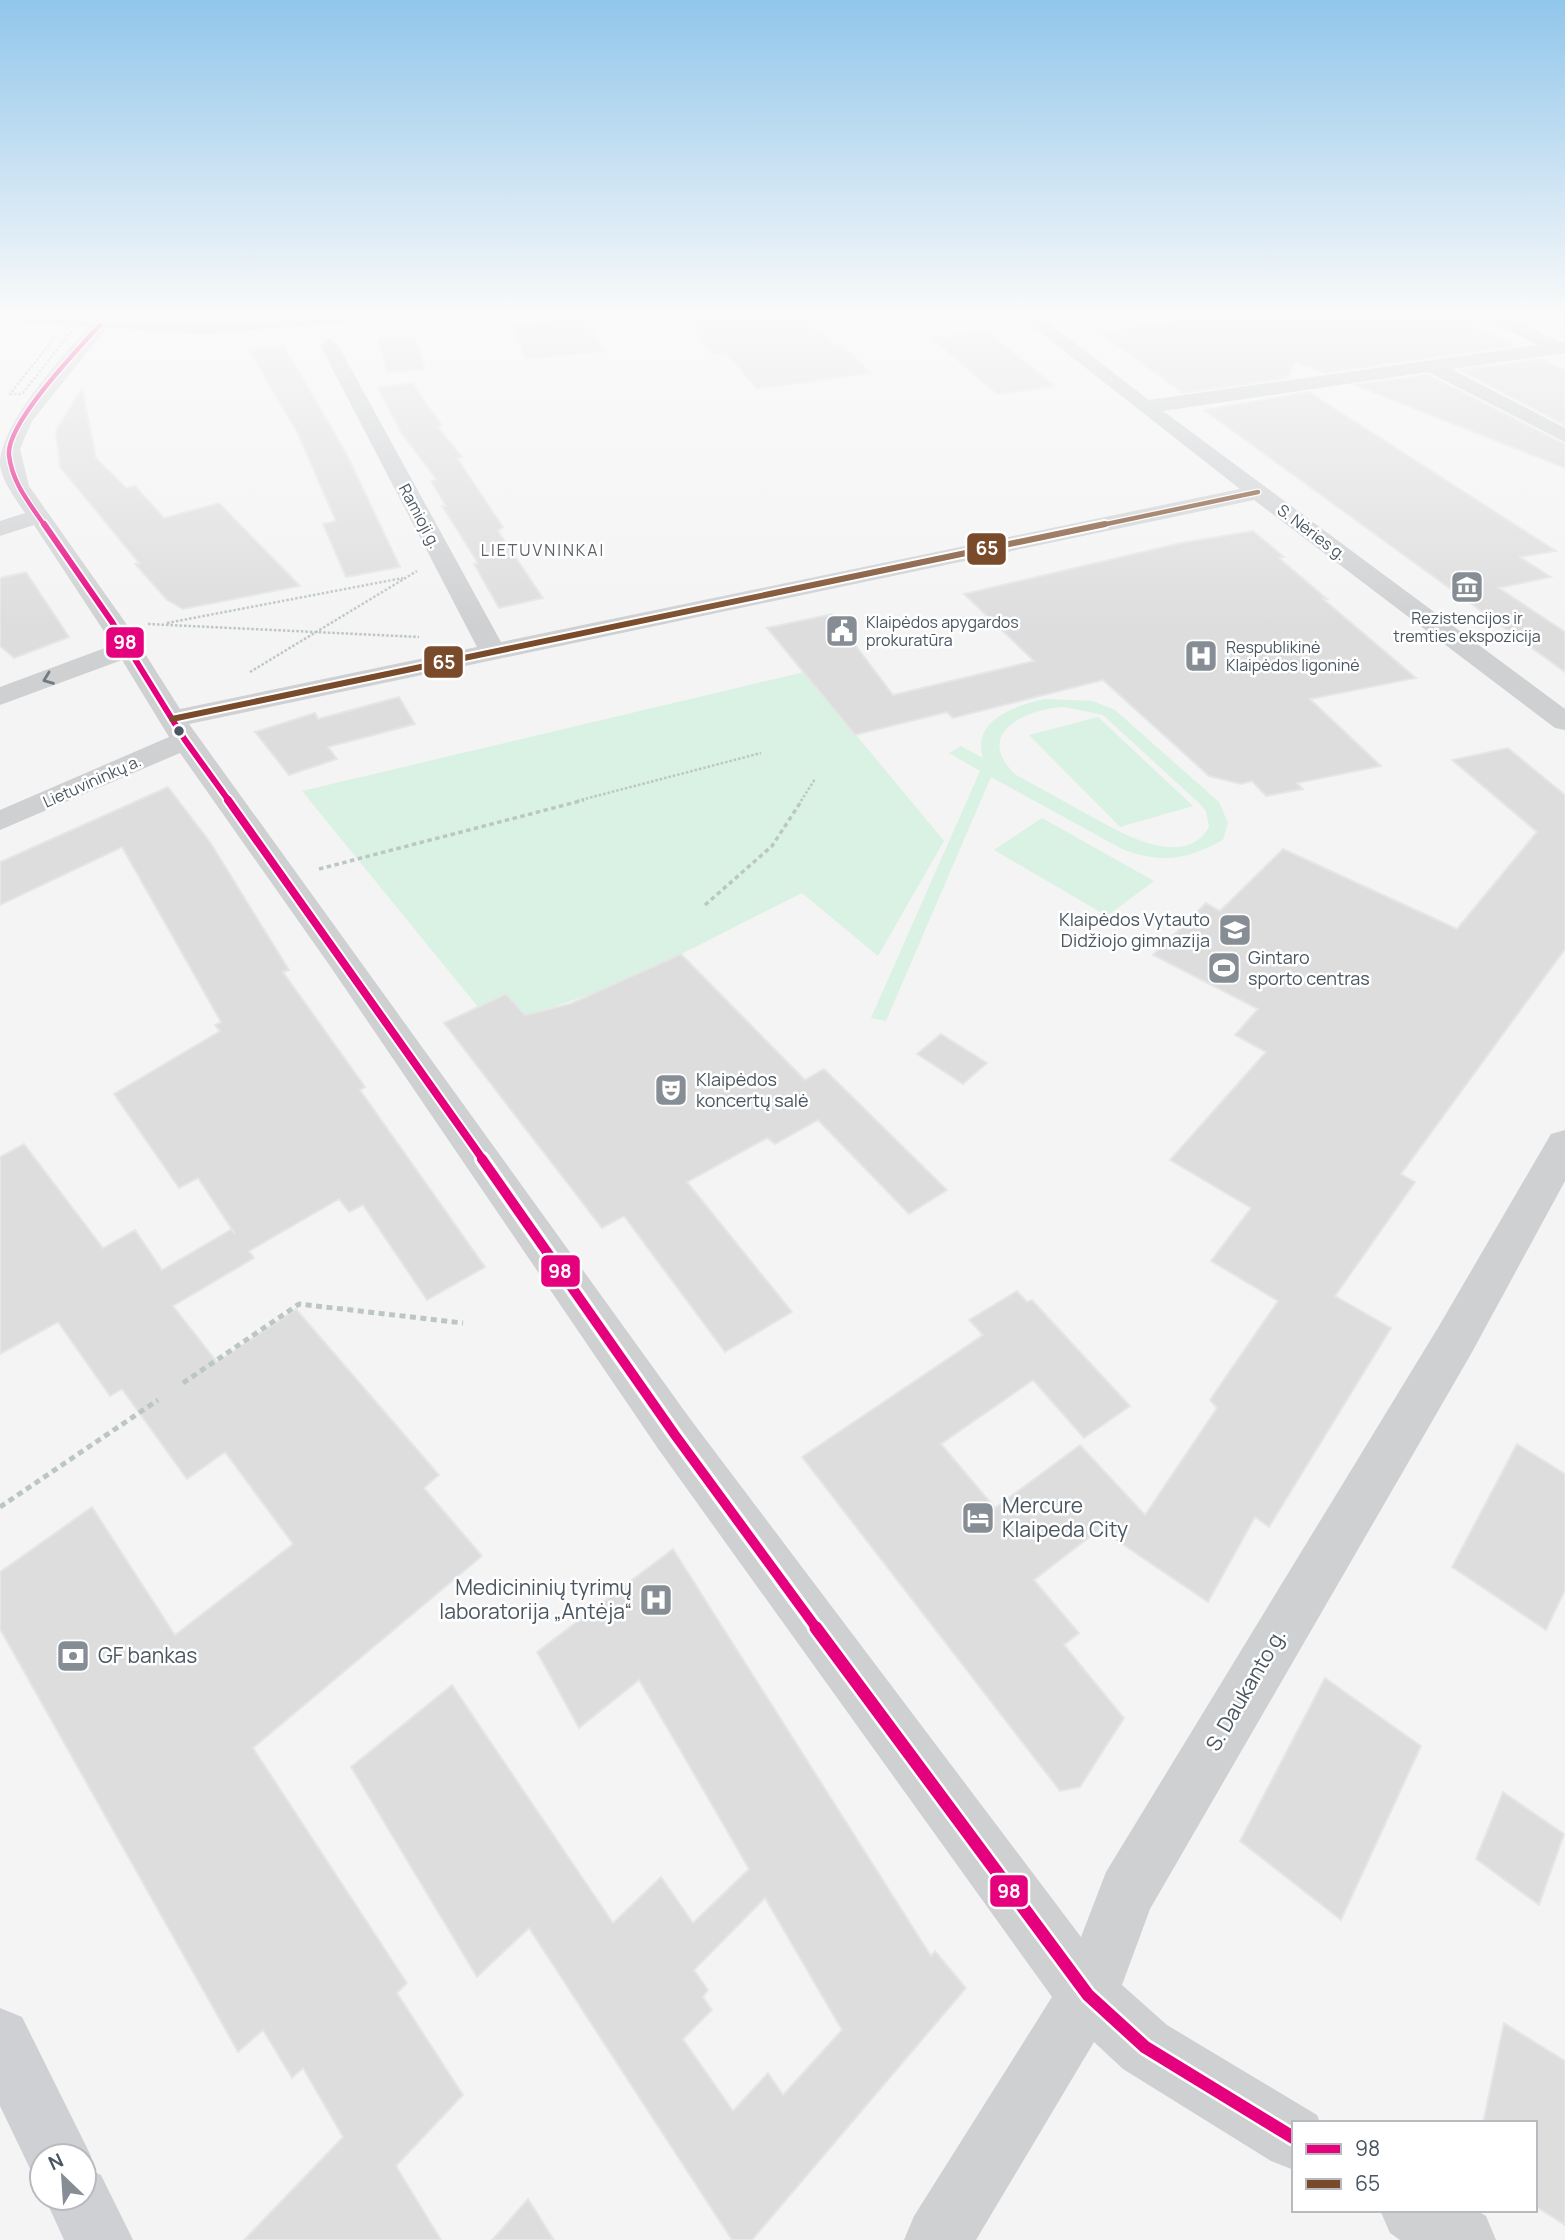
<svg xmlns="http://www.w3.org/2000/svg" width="1565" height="2240" viewBox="0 0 1565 2240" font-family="Manrope,sans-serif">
	<rect width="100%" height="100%" fill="#f4f4f4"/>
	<path fill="#d9f2e3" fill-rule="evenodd" d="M 804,672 L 944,841 L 878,956 L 802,893 C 712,937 623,990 525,1015 L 506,994 L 478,1007 L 302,791 Z
		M 1045,699 L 1093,701 L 1115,710 L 1219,802 L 1228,823 L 1223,840 C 1186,860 1161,864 1122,849 L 991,777 L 886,1021 L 871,1018 L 980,771 L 949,753 L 961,746 L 983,758 C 971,720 1016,705 1045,699 ZM 1064,707 L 1103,715 L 1200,804 L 1206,811 L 1209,827 C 1183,873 1115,829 1083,812 C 1061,800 1039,787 1016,775 C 972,734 1025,709 1064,707 Z
		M 1098,717 L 1193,806 L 1120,827 L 1029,735 Z
		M 1042,818 L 1154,881 L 1107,916 L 994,850 Z"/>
	<path fill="#ddddde" stroke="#e5e6e7" stroke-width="2" fill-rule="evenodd" d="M 683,314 L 803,314 L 820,334 L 824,333 L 835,345 L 841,344 L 871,373 L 757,389 L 726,353 L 714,355 Z
		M 1240,314 L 1469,314 L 1469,323 L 1514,346 L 1323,373 L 1295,362 L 1288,378 L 1183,393 L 1097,331 Z
		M 584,318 L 605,351 L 526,359 L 511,325 Z
		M 986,331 L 1055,386 L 997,394 L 932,338 Z
		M 415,336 L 425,369 L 387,373 L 378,339 Z
		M 284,346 L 347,455 L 400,567 L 346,577 L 323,524 L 336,521 L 297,432 L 249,350 Z
		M 1540,359 L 1565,370 L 1565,425 L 1460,370 Z
		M 1428,375 L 1565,444 L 1565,468 L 1355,385 Z
		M 412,383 L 442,426 L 438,427 L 462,457 L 457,458 L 503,527 L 498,531 L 543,598 L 499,608 L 474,564 L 478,563 L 442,506 L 446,506 L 431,481 L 437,480 L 402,434 L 378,388 Z
		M 82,388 L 96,458 L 126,488 L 135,486 L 164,518 L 219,503 L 300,586 L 183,609 L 167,600 L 135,564 L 139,563 L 60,467 L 56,430 Z
		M 1309,392 L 1556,551 L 1520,557 L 1551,577 L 1499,588 L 1565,632 L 1565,672 L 1204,410 Z
		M 1253,531 L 1284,557 L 1279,558 L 1327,599 L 1323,599 L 1416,678 L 1310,699 L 1381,766 L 1297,783 L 1303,789 L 1266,796 L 1252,781 L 1241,784 L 1209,776 L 1103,680 L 953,718 L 947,712 L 855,735 L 767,628 L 832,614 L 893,695 L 1034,661 L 964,594 L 1181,543 Z
		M 26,572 L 69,637 L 14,658 L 0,646 L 0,578 Z
		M 399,697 L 415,724 L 328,747 L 337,759 L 289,775 L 255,732 L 315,713 L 318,719 Z
		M 1508,748 L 1565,795 L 1565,949 L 1401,1174 L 1415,1182 L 1335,1296 L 1391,1328 L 1269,1527 L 1255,1517 L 1208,1602 L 1100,1529 L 1034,1580 L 1079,1633 L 1064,1645 L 1124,1718 L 1080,1787 L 1060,1791 L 802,1457 L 983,1335 L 969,1320 L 1017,1291 L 1027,1302 L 1032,1300 L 1130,1406 L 1084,1438 L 1033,1380 L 941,1444 L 995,1508 L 1080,1445 L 1145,1515 L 1217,1408 L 1210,1400 L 1278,1301 L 1211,1261 L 1251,1208 L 1170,1160 L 1266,1052 L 1235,1035 L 1258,1009 L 1153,955 L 1206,903 L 1220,911 L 1283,849 L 1457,929 L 1537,832 L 1452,760 Z
		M 168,787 L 210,842 L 289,970 L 283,972 L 365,1087 L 360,1090 L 485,1267 L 427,1300 L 363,1205 L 349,1212 L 339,1199 L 249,1251 L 254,1258 L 173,1306 L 217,1362 L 296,1309 L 439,1475 L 424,1488 L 482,1556 L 253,1748 L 407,1983 L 397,1993 L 463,2095 L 396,2166 L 441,2240 L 244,2240 L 343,2137 L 303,2068 L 292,2078 L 263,2030 L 238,2052 L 0,1629 L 0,1572 L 92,1507 L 175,1635 L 293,1544 L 225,1452 L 187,1479 L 122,1389 L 110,1396 L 58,1322 L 0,1354 L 0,1157 L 24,1144 L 103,1248 L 135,1230 L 162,1270 L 232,1229 L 235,1234 L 198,1178 L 179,1188 L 114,1094 L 220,1031 L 215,1025 L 221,1022 L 122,847 L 0,905 L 0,862 Z
		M 681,954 L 805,1080 L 824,1069 L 947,1190 L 909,1214 L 818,1120 L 775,1144 L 767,1138 L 687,1182 L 792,1312 L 725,1352 L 624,1216 L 602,1228 L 444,1023 L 506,994 L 525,1015 L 570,1004 Z
		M 941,1034 L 987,1063 L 963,1084 L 917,1054 Z
		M 1517,1444 L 1565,1474 L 1565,1590 L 1546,1630 L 1452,1567 Z
		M 673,1549 L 931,1956 L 935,1951 L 966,1988 L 752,2240 L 732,2240 L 529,1928 L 477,1977 L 351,1767 L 452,1685 L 613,1923 L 661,1877 L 693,1923 L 749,1869 L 679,1748 L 639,1680 L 579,1728 L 537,1652 ZM 765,1898 L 842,2030 L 783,2095 L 768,2073 L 733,2111 L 683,2039 L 712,2010 L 703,1997 L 708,1990 L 694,1970 Z
		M 1325,1678 L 1421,1746 L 1341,1920 L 1240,1841 Z
		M 1503,1792 L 1564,1834 L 1539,1905 L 1476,1859 Z
		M 1504,2023 L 1565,2061 L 1565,2225 L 1535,2206 L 1535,2123 L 1483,2123 Z
		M 528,2199 L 554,2240 L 492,2240 Z"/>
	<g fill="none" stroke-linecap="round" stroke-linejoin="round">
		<path stroke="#bcc7c4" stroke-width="2.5" stroke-dasharray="2.5 2" stroke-linecap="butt" d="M 417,321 L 496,314
			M 167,623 L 403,578
			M 148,624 L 419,637
			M 250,672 L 417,571
			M 577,801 L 761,753
			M 801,801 L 815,779"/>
		<path stroke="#bcc7c4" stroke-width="3.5" stroke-dasharray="4.5 3.5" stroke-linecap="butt" d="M 319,869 L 584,800
			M 705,905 L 772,846 L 802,800"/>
		<path stroke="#bcc7c4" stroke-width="5" stroke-dasharray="6 4.5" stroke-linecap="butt" d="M 183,1383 L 299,1304 L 463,1323
			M 0,1507 L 158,1400"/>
		<path fill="#ced0d2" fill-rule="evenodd" d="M 1017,314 L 1037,314 L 1149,400 L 1538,345 L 1485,318 L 1482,314 L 1504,314 L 1560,342 L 1565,341 L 1565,353 L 1451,369 L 1565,428 L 1565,442 L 1428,372 L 1163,411 L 1565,709 L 1565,730 L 1555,728 L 1254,500 L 189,724 L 691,1420 L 1081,1937 L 1106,1872 L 1439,1326 L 1551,1134 L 1565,1130 L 1565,1181 L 1471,1354 L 1150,1909 L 1122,1985 L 1167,2025 L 1317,2115 L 1320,2123 L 1294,2123 L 1294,2170 L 1271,2161 L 1123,2069 L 1094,2042 L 976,2240 L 904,2240 L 914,2216 L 1052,1997 L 659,1450 L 330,966 L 180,753 L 0,830 L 0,810 L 169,737 L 122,660 L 0,705 L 0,687 L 113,645 L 34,525 L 0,536 L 0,521 L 25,513 C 15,498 3,483 0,465 C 0,422 66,352 94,321 L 106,321 L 109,325 L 106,329 L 32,421 L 20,449 L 29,486 L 125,622 L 180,709 L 477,647 L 320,345 L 329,339 L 338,345 L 501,642 L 1240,489 Z
			M 1380,2210 L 1476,2210 L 1486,2216 L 1496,2240 L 1400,2240 L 1390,2233 Z"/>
		<path fill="#ced0d4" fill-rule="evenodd" d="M 0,2008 L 22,2017 L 91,2156 L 86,2168 L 101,2175 L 133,2240 L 64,2240 L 45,2198 L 84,2198 L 84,2156 L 42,2156 L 42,2182 L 35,2179 L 0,2106 Z"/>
		<path fill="#caced1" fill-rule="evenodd" d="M 0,314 C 68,314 135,323 202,323 C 268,322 334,309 399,314 L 390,319 L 203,334 L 0,321 Z"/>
		<path stroke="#bcc7c4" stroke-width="2.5" stroke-dasharray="2.5 2" stroke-linecap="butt" d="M 55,337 L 10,394 L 22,394 L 85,314"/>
		<defs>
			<path id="bus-1-far4" d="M 45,526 C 30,504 12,483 9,455 C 6,424 78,349 100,325"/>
			<path id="bus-1-far3" d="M 44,524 L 112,622 L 185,740 L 229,801"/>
			<path id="bus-1-far2" d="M 228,800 L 484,1161"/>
			<path id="bus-1-far1" d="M 482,1159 L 675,1435 L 817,1629"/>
			<path id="bus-1" d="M 816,1628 L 1088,1995 L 1145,2047 L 1294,2138"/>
			<path id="bus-2-far1" d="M 1097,526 L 1258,492"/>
			<path id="bus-2" d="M 172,719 L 1105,524"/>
		</defs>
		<use href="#bus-1-far4" stroke="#fff" stroke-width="7"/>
		<use href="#bus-1-far3" stroke="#fff" stroke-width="10"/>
		<use href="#bus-1-far2" stroke="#fff" stroke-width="12"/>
		<use href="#bus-1-far1" stroke="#fff" stroke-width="16"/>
		<use href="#bus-1" stroke="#fff" stroke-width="18"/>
		<use href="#bus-2-far1" stroke="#fff" stroke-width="7"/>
		<use href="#bus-2" stroke="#fff" stroke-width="10"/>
		<use href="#bus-1-far4" stroke="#e5007d" stroke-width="4.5"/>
		<use href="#bus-1-far3" stroke="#e5007d" stroke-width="6"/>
		<use href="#bus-1-far2" stroke="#e5007d" stroke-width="8"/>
		<use href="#bus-1-far1" stroke="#e5007d" stroke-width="10"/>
		<use href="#bus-1" stroke="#e5007d" stroke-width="13"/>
		<use href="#bus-2-far1" stroke="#7a4b2a" stroke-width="4.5"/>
		<use href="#bus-2" stroke="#7a4b2a" stroke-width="6"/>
	</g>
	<defs><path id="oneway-chevron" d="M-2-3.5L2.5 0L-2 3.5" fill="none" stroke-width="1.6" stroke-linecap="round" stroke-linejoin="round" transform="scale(1.75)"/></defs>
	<use stroke="#727b83" href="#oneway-chevron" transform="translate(48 679) rotate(159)"/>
	<linearGradient id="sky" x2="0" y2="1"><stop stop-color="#91c6eb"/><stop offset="0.5" stop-color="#fafafa"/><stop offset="1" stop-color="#fafafa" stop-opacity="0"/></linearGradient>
	<rect width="1565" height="627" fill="url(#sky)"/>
	<defs>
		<symbol id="museum-square" viewBox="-11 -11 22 22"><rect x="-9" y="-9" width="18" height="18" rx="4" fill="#868d94" stroke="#fff"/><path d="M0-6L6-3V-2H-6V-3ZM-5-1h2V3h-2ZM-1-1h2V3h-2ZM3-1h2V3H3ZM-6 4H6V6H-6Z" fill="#fff"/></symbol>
		<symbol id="civic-square" viewBox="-11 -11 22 22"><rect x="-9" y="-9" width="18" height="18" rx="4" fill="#868d94" stroke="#fff"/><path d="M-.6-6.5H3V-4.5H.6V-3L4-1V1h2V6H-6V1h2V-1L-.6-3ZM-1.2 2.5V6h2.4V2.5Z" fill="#fff"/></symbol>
		<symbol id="hospital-square" viewBox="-11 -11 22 22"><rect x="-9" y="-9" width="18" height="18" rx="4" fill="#868d94" stroke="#fff"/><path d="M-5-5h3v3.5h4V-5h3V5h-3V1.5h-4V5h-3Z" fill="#fff"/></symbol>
		<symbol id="school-square" viewBox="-11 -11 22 22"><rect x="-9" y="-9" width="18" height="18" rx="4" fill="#868d94" stroke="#fff"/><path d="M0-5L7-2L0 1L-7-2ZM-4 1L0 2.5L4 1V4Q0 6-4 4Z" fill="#fff"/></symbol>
		<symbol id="stadium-square" viewBox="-11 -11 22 22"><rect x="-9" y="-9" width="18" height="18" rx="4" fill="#868d94" stroke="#fff"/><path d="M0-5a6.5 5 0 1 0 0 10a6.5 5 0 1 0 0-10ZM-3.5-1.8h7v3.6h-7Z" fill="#fff"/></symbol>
		<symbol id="theatre-square" viewBox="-11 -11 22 22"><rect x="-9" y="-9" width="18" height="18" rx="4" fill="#868d94" stroke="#fff"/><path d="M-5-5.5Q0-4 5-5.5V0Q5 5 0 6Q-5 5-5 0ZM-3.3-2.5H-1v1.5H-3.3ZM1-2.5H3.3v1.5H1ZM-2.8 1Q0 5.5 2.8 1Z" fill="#fff"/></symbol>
		<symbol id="hotel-square" viewBox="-11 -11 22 22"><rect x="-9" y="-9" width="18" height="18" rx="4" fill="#868d94" stroke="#fff"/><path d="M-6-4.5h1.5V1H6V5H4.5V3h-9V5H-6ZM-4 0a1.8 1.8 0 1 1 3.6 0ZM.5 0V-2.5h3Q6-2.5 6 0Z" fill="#fff"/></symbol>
		<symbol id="bank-square" viewBox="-11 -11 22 22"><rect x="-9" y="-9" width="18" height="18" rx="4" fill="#868d94" stroke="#fff"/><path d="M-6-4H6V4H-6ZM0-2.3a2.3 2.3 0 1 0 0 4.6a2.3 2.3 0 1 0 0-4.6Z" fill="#fff"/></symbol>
	</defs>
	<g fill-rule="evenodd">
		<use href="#museum-square" x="1448" y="568" width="38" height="38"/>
		<use href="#civic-square" x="823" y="612" width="38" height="38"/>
		<use href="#hospital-square" x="1182" y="637" width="38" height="38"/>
		<use href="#school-square" x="1216" y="911" width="38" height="38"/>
		<use href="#stadium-square" x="1205" y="949" width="38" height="38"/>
		<use href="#theatre-square" x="652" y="1071" width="38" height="38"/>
		<use href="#hotel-square" x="959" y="1499" width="38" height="38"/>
		<use href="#hospital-square" x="637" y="1581" width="38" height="38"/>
		<use href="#bank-square" x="54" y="1637" width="38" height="38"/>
	</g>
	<circle fill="#4a5661" stroke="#fff" stroke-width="2.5" cx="179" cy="731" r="6"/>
	<g text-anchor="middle" stroke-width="5" stroke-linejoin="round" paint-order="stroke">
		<g font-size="16" fill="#4a5661" stroke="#fff">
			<text transform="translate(420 516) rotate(62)" y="6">Ramioji g.</text>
			<text transform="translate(1312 532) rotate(37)" y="6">S. Nėries g.</text>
			<text transform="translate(92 781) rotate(-24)" y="6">Lietuvininkų a.</text>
		</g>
		<g font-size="16" letter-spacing="2" fill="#5f6368" stroke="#fff">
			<text x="543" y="556">LIETUVNINKAI</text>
		</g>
		<g font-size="16" fill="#4a5661" stroke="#fff" text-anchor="start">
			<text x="1467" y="624" text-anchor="middle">Rezistencijos ir<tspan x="1467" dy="18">tremties ekspozicija</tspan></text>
			<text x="866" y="628">Klaipėdos apygardos<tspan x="866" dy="18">prokuratūra</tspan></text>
			<text x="1226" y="653">Respublikinė<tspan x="1226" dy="18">Klaipėdos ligoninė</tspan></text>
		</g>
		<g font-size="18" fill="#4a5661" stroke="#fff" text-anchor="start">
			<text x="1210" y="926" text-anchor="end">Klaipėdos Vytauto<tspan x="1210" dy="21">Didžiojo gimnazija</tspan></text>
			<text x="1248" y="964">Gintaro<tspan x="1248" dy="21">sporto centras</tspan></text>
			<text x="696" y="1086">Klaipėdos<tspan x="696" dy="21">koncertų salė</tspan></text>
		</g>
		<g font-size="21" fill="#4a5661" stroke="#fff" text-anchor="start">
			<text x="1002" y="1513">Mercure<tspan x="1002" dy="24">Klaipeda City</tspan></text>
			<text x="632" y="1595" text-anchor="end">Medicininių tyrimų<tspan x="632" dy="24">laboratorija „Antėja“</tspan></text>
			<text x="98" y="1663">GF bankas</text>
		</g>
		<g font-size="21" fill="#4a5661" stroke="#fff">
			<text transform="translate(1246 1690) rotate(-60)" y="7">S. Daukanto g.</text>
		</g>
	</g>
	<g stroke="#fff" stroke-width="2.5">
		<rect x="966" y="532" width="41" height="34" rx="7" fill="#7a4b2a"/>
		<rect x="105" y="626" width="40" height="33" rx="7" fill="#e5007d"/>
		<rect x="423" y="645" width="41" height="34" rx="7" fill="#7a4b2a"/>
		<rect x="540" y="1254" width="41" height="34" rx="7" fill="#e5007d"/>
		<rect x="989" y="1874" width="40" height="34" rx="7" fill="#e5007d"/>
	</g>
	<g font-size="19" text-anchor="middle" font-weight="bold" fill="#fff">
		<text x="987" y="555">65</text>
		<text x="125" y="649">98</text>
		<text x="444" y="669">65</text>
		<text x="560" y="1278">98</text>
		<text x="1009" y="1898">98</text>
	</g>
	<rect x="1292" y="2121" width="245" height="91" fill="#ffffff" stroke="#b7bbc0" stroke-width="2"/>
	<rect x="1306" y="2144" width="35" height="10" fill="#e5007d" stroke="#b7bbc0" stroke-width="2"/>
	<text x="1355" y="2156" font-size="21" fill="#4a5661">98</text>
	<rect x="1306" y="2179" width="35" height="10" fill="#7a4b2a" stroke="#b7bbc0" stroke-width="2"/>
	<text x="1355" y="2191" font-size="21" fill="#4a5661">65</text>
	<g transform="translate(63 2177) rotate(335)"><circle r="33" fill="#ffffff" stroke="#b7bbc0" stroke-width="2"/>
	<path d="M0-5L12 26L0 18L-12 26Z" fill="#868d94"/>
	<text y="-10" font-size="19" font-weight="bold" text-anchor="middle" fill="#4a5661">N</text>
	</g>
</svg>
